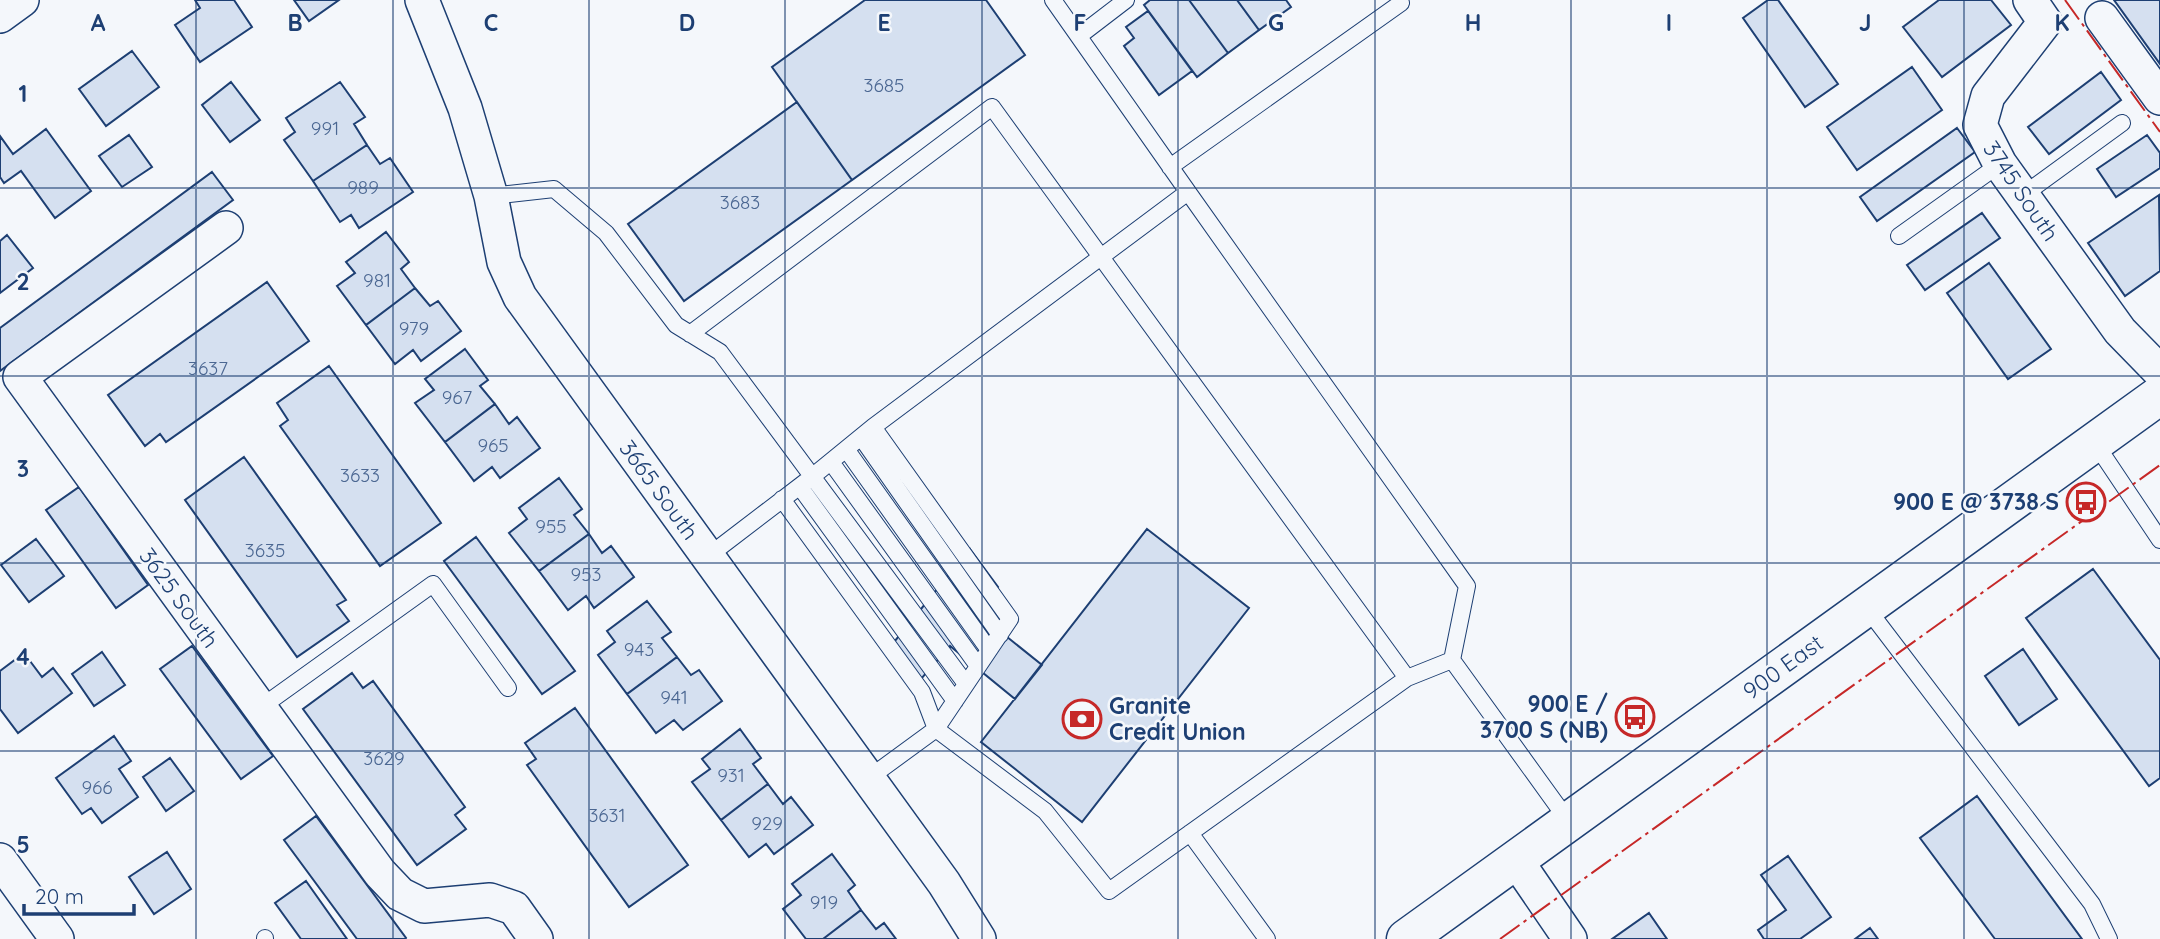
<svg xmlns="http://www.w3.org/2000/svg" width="2160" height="939" viewBox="0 0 2160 939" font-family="Quicksand,sans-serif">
	<rect width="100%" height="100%" fill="#f4f7fb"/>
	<path fill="#d5e0f0" stroke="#1d3f73" stroke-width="2" d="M 195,0 L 234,0 L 252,27 L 200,62 L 175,25 L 200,8 Z
		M 294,0 L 339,0 L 309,21 Z
		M 865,0 L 986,0 L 1025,55 L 852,180 L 772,67 Z
		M 1150,0 L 1189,0 L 1228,53 L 1197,77 L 1144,5 Z
		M 1189,0 L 1237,0 L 1259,30 L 1228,53 Z
		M 1237,0 L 1286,0 L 1291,7 L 1259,30 Z
		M 1768,0 L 1778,0 L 1838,84 L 1805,107 L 1743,18 Z
		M 1939,0 L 1991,0 L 2011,25 L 1942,77 L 1903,27 Z
		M 2114,0 L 2160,0 L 2160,64 Z
		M 1148,11 L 1192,71 L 1159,95 L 1124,46 L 1134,38 L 1126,27 Z
		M 132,51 L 159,87 L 106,126 L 79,89 Z
		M 1912,67 L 1942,110 L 1857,170 L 1827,127 Z
		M 2101,72 L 2121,100 L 2049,154 L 2028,127 Z
		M 231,82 L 260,120 L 230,142 L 202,105 Z
		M 340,82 L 365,117 L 354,124 L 367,145 L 313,181 L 284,140 L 295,132 L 286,118 Z
		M 797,102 L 852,180 L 684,301 L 628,224 Z
		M 1957,128 L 1975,152 L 1877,221 L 1860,197 Z
		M 46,129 L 91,191 L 55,218 L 21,171 L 4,183 L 0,177 L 0,136 L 13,154 Z
		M 129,135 L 152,167 L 122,187 L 99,156 Z
		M 2147,135 L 2160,153 L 2160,168 L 2116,197 L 2097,169 Z
		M 367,145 L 380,164 L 390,158 L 413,192 L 359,228 L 351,215 L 340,222 L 313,181 Z
		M 212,172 L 233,200 L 0,371 L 0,328 Z
		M 2159,195 L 2160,271 L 2125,296 L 2088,243 Z
		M 1982,213 L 2000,238 L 1925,290 L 1907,265 Z
		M 386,232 L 409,262 L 401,269 L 415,288 L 366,325 L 337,286 L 355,273 L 346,262 Z
		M 7,235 L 33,268 L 0,293 L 0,241 Z
		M 1989,263 L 2051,349 L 2008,379 L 1947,293 Z
		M 267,282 L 309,341 L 166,442 L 160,434 L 145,446 L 108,395 Z
		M 415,288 L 430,306 L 438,301 L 461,331 L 421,361 L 413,350 L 395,364 L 366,325 Z
		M 465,349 L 488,380 L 480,386 L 495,404 L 445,442 L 415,403 L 434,390 L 425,379 Z
		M 329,366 L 441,523 L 380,566 L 280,426 L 288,420 L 277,403 Z
		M 495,404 L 509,424 L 517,417 L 540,448 L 500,478 L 492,467 L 474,481 L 445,442 Z
		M 244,457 L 346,600 L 337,605 L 349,621 L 297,657 L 185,500 Z
		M 559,478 L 582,509 L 574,515 L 589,534 L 539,571 L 509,533 L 527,519 L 519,508 Z
		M 79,487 L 148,585 L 116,608 L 46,510 Z
		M 1147,529 L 1249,608 L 1082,822 L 981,742 Z
		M 589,534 L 602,553 L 611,546 L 634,577 L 594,608 L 586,596 L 568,610 L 539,571 Z
		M 476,537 L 575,671 L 542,694 L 444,561 Z
		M 36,539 L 64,576 L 29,602 L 1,565 Z
		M 970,549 L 998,587 L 976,612 L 1042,665 L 1015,699 L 950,646 L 921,679 L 894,642 Z
		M 2093,569 L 2160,660 L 2160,778 L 2149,786 L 2026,618 Z
		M 647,601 L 671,632 L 662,638 L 677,657 L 627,694 L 598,655 L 615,642 L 607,631 Z
		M 192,646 L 273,756 L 241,779 L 160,669 Z
		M 2023,649 L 2057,699 L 2019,725 L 1985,676 Z
		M 102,652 L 125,685 L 94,706 L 72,674 Z
		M 24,653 L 42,677 L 53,668 L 72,693 L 18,733 L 0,709 L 0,671 Z
		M 677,657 L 691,675 L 699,670 L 722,701 L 683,730 L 674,720 L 656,733 L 627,694 Z
		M 352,673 L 363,688 L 373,681 L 465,807 L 455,815 L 466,829 L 417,865 L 303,709 Z
		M 575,708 L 688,865 L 629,907 L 527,765 L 536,759 L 525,743 Z
		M 740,729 L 761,758 L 753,764 L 768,784 L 721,820 L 692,782 L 710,769 L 702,759 Z
		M 114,736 L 131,761 L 119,769 L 138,797 L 102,823 L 91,808 L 82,814 L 56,778 Z
		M 170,758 L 194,791 L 166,811 L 143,777 Z
		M 768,784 L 783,804 L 791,797 L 813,825 L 774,854 L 766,844 L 749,857 L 721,820 Z
		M 1977,796 L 2082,939 L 1995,939 L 1920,838 Z
		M 316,816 L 406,938 L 405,939 L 357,939 L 284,840 Z
		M 167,852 L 191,889 L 154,914 L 129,877 Z
		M 832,854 L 855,885 L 848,891 L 861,910 L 823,939 L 806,939 L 783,909 L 801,895 L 792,884 Z
		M 1788,856 L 1831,917 L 1800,939 L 1764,939 L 1758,930 L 1786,910 L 1761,875 Z
		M 306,881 L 347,939 L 301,939 L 275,903 Z
		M 861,910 L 876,929 L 884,923 L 896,939 L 823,939 Z
		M 1649,913 L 1667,939 L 1612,939 Z
		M 1870,928 L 1878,939 L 1855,939 Z"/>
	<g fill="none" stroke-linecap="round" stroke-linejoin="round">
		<defs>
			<path id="service" d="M 1053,0 L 1188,192
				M 1079,36 L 1126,0
				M 1170,167 L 1401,3
				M 491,196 L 554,189 L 606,233 L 676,325 L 720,352 L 966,684
				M 2022,196 L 2122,123
				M 1899,236 L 2000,164
				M 690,334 L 992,107 L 1407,678
				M 861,437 L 1000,635
				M 2095,443 L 2160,540
				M 846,449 L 989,650
				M 831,462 L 978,666
				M 800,487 L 955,701
				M 782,499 L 922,692 L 936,729 L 1045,811 L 1109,891 L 1407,678 L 1452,660 L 1569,822
				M 707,557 L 813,476 L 873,427 L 1188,192 L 1467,586 L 1452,660
				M 1866,607 L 2092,904 L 2109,939
				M 260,708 L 433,584 L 508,688
				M 869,778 L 936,729 L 1010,619 L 873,427
				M 1190,833 L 1267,939
				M 265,938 L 265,939"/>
			<path id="minor" d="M 422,0 L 465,108 L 491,196 L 504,262 L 520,297 L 944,883 L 979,939
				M 2030,0 L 2045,22 L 1988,96 L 1980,125 L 2000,164 L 2120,331 L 2160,372
				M 0,16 L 22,0
				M 2102,18 L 2160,98
				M 226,228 L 20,377 L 380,873 L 400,894 L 424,906 L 490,900 L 514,908 L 536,939
				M 0,860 L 57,939
				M 1516,860 L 1570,939"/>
			<path id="secondary" d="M 1406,939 L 2160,395"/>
		</defs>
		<use href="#service" stroke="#1d3f73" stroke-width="18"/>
		<use href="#minor" stroke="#1d3f73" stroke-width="36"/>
		<use href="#secondary" stroke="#1d3f73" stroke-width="41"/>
		<use href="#service" stroke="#f4f7fb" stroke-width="16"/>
		<use href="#minor" stroke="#f4f7fb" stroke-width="33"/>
		<use href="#secondary" stroke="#f4f7fb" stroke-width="38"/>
		<path stroke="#c62828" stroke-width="2" stroke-dasharray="24 5 3.5 5" stroke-linecap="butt" d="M 2065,0 L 2160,132
			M 1500,939 L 2160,465"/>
	</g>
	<path fill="none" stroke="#1d3f73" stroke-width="2" stroke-opacity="0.55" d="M 196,0 L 196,939M 393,0 L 393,939M 589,0 L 589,939M 785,0 L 785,939M 982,0 L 982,939M 1178,0 L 1178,939M 1375,0 L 1375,939M 1571,0 L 1571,939M 1767,0 L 1767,939M 1964,0 L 1964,939M 0,188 L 2160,188M 0,376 L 2160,376M 0,563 L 2160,563M 0,751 L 2160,751"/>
	<defs>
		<symbol id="bus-ring" viewBox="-11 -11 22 22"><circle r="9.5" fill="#f4f7fb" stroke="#c62828" stroke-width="1.5"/><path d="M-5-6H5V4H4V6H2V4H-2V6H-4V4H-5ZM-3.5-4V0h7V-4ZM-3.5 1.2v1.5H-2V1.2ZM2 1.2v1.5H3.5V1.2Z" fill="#c62828"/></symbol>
		<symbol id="bank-ring" viewBox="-11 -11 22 22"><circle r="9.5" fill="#f4f7fb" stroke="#c62828" stroke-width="1.5"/><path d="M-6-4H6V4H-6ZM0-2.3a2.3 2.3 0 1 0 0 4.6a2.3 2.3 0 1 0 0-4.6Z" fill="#c62828"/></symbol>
	</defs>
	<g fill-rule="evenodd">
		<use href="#bus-ring" x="2064" y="480" width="44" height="44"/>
		<use href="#bus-ring" x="1613" y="695" width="44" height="44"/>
		<use href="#bank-ring" x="1060" y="697" width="44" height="44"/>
	</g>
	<g text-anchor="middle" stroke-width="5" stroke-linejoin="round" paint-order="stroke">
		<g font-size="19" fill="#4b6792">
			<text x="884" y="92">3685</text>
			<text x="325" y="135">991</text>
			<text x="363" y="194">989</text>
			<text x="740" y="209">3683</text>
			<text x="377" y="287">981</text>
			<text x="414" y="335">979</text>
			<text x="208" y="375">3637</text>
			<text x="457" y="404">967</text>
			<text x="493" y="452">965</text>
			<text x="360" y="482">3633</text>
			<text x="551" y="533">955</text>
			<text x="265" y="557">3635</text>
			<text x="586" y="581">953</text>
			<text x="639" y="656">943</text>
			<text x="674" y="704">941</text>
			<text x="384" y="765">3629</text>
			<text x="731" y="782">931</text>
			<text x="97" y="794">966</text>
			<text x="607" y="822">3631</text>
			<text x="767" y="830">929</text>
			<text x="824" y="909">919</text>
		</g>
		<g font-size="23" fill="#1d3f73" stroke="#f4f7fb">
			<text transform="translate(2021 191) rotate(56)" y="8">3745 South</text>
			<text transform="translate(659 490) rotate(54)" y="8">3665 South</text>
			<text transform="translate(179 598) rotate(54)" y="8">3625 South</text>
			<text transform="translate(1783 667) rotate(-36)" y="8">900 East</text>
		</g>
		<g font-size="23" font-weight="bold" fill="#1d3f73" stroke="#f4f7fb" text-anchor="end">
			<text x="2059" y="510">900 E @ 3738 S</text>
			<text x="1608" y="712">900 E /<tspan x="1608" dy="26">3700 S (NB)</tspan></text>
			<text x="1109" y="714" text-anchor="start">Granite<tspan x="1109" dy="26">Credit Union</tspan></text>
		</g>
	</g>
	<g font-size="23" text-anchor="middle" font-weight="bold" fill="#1d3f73" stroke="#f4f7fb" stroke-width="5" stroke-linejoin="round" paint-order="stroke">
		<text x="98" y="31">A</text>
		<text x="295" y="31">B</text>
		<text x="491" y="31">C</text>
		<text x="687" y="31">D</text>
		<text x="884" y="31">E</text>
		<text x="1080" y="31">F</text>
		<text x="1276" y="31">G</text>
		<text x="1473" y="31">H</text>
		<text x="1669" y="31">I</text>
		<text x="1865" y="31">J</text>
		<text x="2062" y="31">K</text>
		<text x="23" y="102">1</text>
		<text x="23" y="290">2</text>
		<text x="23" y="477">3</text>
		<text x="23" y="665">4</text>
		<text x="23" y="853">5</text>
	</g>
	<path d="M24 904v10h110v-10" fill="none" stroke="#1d3f73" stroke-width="3.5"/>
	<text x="35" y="904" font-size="21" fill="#1d3f73" stroke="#f4f7fb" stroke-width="5" paint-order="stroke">20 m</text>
</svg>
